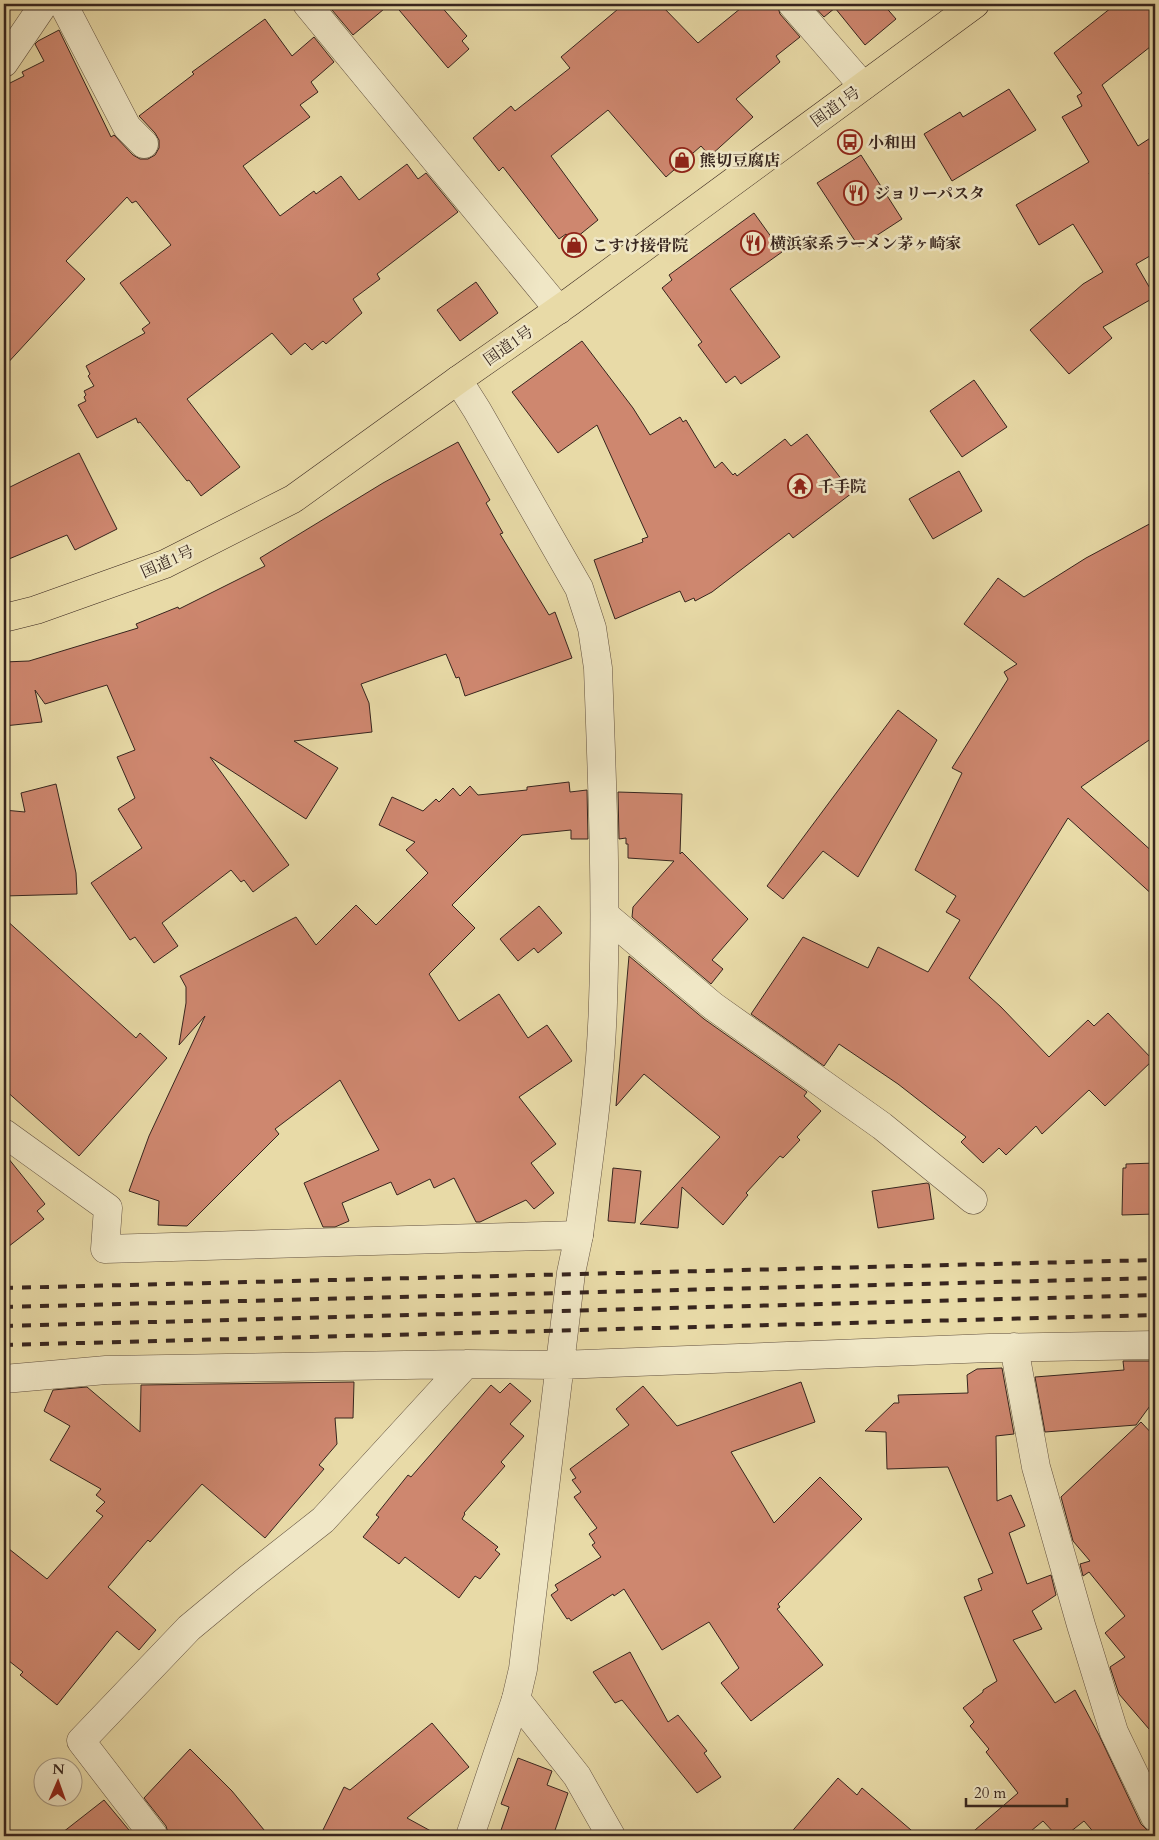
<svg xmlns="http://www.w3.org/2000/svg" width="1159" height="1840" viewBox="0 0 1159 1840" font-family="Cardo,'Noto Serif JP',serif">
	<rect width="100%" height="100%" fill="#e8daa7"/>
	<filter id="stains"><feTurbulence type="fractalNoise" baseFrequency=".004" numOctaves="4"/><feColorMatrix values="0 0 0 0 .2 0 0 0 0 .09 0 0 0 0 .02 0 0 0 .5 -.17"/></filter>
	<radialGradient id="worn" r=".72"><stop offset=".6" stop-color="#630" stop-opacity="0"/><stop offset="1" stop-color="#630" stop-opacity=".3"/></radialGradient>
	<path fill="#ce876f" stroke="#37251e" d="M 327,4 L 390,4 L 353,35 Z
		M 394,4 L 439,4 L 467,36 L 462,41 L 469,49 L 448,68 Z
		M 624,4 L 660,4 L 698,43 L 746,4 L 777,4 L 780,14 L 800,37 L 776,56 L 780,62 L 736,99 L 753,117 L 710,156 L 701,146 L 666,177 L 608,110 L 551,156 L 598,220 L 572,241 L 566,234 L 559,239 L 503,167 L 499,171 L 473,138 L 511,106 L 515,111 L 570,68 L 561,57 Z
		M 812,4 L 883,4 L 896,19 L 865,45 L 835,8 L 824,17 Z
		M 1116,4 L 1155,4 L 1155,43 L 1102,85 L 1138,146 L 1155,135 L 1155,169 L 1149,173 L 1155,183 L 1155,253 L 1136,264 L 1155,297 L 1103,327 L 1112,338 L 1069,374 L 1030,330 L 1083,284 L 1103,272 L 1073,224 L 1039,245 L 1016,205 L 1089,162 L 1062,117 L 1082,106 L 1077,96 L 1082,93 L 1054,53 Z
		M 265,19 L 292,56 L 314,37 L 334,62 L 311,82 L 318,92 L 300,105 L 310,117 L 243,166 L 280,216 L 314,191 L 316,194 L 341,176 L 359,200 L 407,164 L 418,179 L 426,173 L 458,212 L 377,274 L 380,279 L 353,299 L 362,313 L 326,344 L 323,341 L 312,350 L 305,343 L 291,355 L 272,333 L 187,399 L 240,467 L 201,496 L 189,480 L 187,481 L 140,422 L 138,423 L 136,418 L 97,438 L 78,405 L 86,401 L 84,397 L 86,395 L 84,391 L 94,386 L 88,376 L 90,374 L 86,366 L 145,333 L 142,329 L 150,323 L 120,283 L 171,245 L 136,201 L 132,203 L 127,197 L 66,261 L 85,279 L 4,367 L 4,86 L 24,76 L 22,72 L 44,61 L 35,44 L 38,41 L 59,30 L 111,137 L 114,135 L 133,155 L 140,159 L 148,159 L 155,155 L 159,148 L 159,140 L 155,133 L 139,116 L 194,74 L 192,72 Z
		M 1009,89 L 1036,130 L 952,181 L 924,134 L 960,112 L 963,117 Z
		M 861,155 L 902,219 L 859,247 L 817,183 Z
		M 754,213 L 782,252 L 730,289 L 780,357 L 741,384 L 735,376 L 726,383 L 698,345 L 702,342 L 662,288 L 672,280 L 669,275 Z
		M 476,282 L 498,313 L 460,341 L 437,310 Z
		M 582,341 L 633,408 L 650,435 L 680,417 L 683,422 L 686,420 L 715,468 L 722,462 L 733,475 L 735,473 L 737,476 L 785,439 L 791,446 L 807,434 L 852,493 L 793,538 L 789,533 L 712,592 L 695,601 L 694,598 L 685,602 L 680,591 L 615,619 L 594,560 L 643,542 L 642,539 L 648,537 L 597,425 L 558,453 L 512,392 Z
		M 974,380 L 1007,427 L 962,457 L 930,411 Z
		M 458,442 L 490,500 L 486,503 L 503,533 L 500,534 L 549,615 L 555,612 L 572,658 L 465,696 L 459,677 L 456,678 L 446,654 L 361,684 L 369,703 L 372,732 L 294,741 L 338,768 L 306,819 L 210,757 L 289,865 L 253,892 L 244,880 L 241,882 L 231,870 L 162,923 L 178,946 L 154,963 L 135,937 L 130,940 L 91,883 L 142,848 L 118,809 L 135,798 L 117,757 L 135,750 L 107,685 L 45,704 L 35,690 L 42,722 L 4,726 L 4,662 L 29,661 L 138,628 L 136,624 L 178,607 L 179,609 L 265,566 L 260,558 L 383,483 Z
		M 79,453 L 117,529 L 75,550 L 67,535 L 4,561 L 4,490 Z
		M 959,471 L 982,511 L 933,539 L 909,499 Z
		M 1155,521 L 1155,736 L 1081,787 L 1155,854 L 1155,897 L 1068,818 L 969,978 L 1001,1007 L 1049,1057 L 1088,1020 L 1094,1026 L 1108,1013 L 1153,1060 L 1105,1106 L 1089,1090 L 1042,1134 L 1036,1126 L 1006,1155 L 999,1148 L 983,1163 L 961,1142 L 966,1137 L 898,1084 L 839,1044 L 824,1066 L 751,1014 L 803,937 L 868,968 L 878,947 L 928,972 L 960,920 L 946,912 L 956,896 L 915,870 L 962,773 L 952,768 L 1008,679 L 1004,672 L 1017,664 L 964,624 L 998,578 L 1024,597 L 1086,558 Z
		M 898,710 L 937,740 L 858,877 L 823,851 L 783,899 L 767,886 Z
		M 569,782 L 570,792 L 587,790 L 588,839 L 571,839 L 571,830 L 522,835 L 452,905 L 475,928 L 429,974 L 459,1021 L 499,994 L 528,1038 L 547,1025 L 572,1061 L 519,1097 L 556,1144 L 531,1163 L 554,1193 L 534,1209 L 526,1200 L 480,1222 L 476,1222 L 454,1178 L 434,1188 L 430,1179 L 397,1195 L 391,1182 L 342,1203 L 349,1221 L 335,1227 L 323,1227 L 304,1183 L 379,1150 L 340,1080 L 275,1129 L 279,1134 L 187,1226 L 158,1225 L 159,1201 L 129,1191 L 149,1136 L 205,1016 L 179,1045 L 186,1003 L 186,987 L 180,976 L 296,917 L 316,945 L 356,905 L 376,925 L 428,873 L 406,850 L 415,842 L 379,825 L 392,797 L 423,811 L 436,799 L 439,802 L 453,788 L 460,796 L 470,786 L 478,795 L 527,790 L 527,787 Z
		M 56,784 L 76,873 L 77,894 L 4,896 L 4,810 L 25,812 L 21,793 Z
		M 618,792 L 682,794 L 680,854 L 682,852 L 748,919 L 712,960 L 723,969 L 711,984 L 632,917 L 633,907 L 674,861 L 628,858 L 628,844 L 626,844 L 626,838 L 619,839 Z
		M 539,906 L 562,933 L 538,953 L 534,948 L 518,961 L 500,939 Z
		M 4,918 L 136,1038 L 140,1033 L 167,1058 L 79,1156 L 4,1089 Z
		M 629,956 L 704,1019 L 807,1092 L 804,1096 L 821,1111 L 797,1137 L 800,1140 L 783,1158 L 780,1156 L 746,1193 L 748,1195 L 723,1225 L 682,1187 L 678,1228 L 640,1224 L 720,1137 L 644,1074 L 616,1106 Z
		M 4,1153 L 45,1204 L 37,1211 L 44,1219 L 4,1250 Z
		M 1155,1163 L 1155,1214 L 1122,1215 L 1123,1168 L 1126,1168 L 1126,1164 Z
		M 613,1168 L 641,1171 L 635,1223 L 608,1221 Z
		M 927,1183 L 929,1184 L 934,1219 L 878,1228 L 872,1191 Z
		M 1123,1361 L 1155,1361 L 1155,1399 L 1136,1425 L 1045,1432 L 1035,1377 L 1124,1370 Z
		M 1002,1368 L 1014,1434 L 996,1436 L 997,1501 L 1011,1495 L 1025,1526 L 1009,1533 L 1027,1584 L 1051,1575 L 1056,1595 L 1032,1611 L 1042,1629 L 1013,1640 L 1055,1703 L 1075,1690 L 1099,1735 L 1141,1824 L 1148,1831 L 1151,1836 L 1097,1836 L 1084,1821 L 1065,1836 L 1057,1836 L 1043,1821 L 1025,1836 L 968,1836 L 1018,1793 L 986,1752 L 989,1749 L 970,1726 L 974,1722 L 963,1708 L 983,1692 L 983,1690 L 997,1681 L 964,1597 L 982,1590 L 978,1579 L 993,1573 L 948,1467 L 887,1469 L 886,1432 L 865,1431 L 894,1403 L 899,1403 L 898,1395 L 968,1393 L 967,1375 L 977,1369 Z
		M 354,1382 L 353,1418 L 335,1418 L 337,1444 L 319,1465 L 324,1469 L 265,1538 L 202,1484 L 150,1542 L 148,1540 L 108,1587 L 156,1630 L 139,1650 L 117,1631 L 57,1705 L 20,1675 L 23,1672 L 4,1657 L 4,1545 L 47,1579 L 103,1516 L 96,1511 L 105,1502 L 96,1495 L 101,1489 L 50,1460 L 70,1426 L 44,1411 L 53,1390 L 87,1387 L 140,1432 L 141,1385 Z
		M 801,1382 L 815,1422 L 731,1452 L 774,1523 L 820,1477 L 862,1519 L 778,1604 L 780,1607 L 777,1609 L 823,1665 L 751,1721 L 721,1683 L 739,1668 L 709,1622 L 662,1650 L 624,1589 L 614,1596 L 613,1594 L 571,1621 L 569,1618 L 567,1619 L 551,1595 L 558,1590 L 555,1585 L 601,1557 L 592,1545 L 595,1543 L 589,1534 L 597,1528 L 574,1497 L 581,1492 L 572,1480 L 576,1478 L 570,1469 L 629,1425 L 616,1409 L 643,1386 L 677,1426 Z
		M 510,1383 L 531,1401 L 510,1424 L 524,1436 L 501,1462 L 505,1466 L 464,1513 L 465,1514 L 462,1519 L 498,1547 L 495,1550 L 500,1554 L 480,1579 L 475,1576 L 459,1598 L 405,1557 L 399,1564 L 363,1537 L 379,1517 L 376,1515 L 408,1475 L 411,1477 L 491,1385 L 500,1393 Z
		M 1141,1422 L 1155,1437 L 1155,1736 L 1119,1694 L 1110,1667 L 1125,1657 L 1105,1633 L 1125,1616 L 1089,1572 L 1083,1576 L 1080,1564 L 1090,1561 L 1073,1541 L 1061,1497 Z
		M 630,1652 L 668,1722 L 678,1715 L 707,1751 L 704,1753 L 721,1777 L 697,1793 L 622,1700 L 615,1703 L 593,1672 Z
		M 432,1723 L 469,1767 L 407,1818 L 440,1836 L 320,1836 L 344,1787 L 350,1790 Z
		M 190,1749 L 232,1791 L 269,1836 L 169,1836 L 166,1826 L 144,1798 Z
		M 518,1758 L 552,1771 L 547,1785 L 568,1793 L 553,1836 L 499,1836 L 509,1807 L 501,1804 Z
		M 838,1778 L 857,1795 L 862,1788 L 918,1836 L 788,1836 Z
		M 104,1800 L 134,1836 L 58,1836 Z"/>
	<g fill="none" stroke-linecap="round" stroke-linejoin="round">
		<defs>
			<path id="minor" d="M 63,4 L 127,127 L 144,144
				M 307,4 L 559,310
				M 792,4 L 863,86
				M 4,63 L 44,4
				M 605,915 L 713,1006 L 882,1126 L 973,1200
				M 4,1133 L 108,1208 L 105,1249 L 579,1235 L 571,1273 L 523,1669 L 516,1699 L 577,1776 L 611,1836
				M 1014,1347 L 1036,1467 L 1081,1625 L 1114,1732 L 1155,1817
				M 4,1379 L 106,1370 L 466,1364 L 560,1365 L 989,1348 L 1155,1345
				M 154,1836 L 81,1741 L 189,1628 L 248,1579 L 323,1520 L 466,1364"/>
			<path id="tertiary" d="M 458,380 L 477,410 L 579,588 L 592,628 L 598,668 C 602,779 607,890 603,1002 C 601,1080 589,1158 579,1235
				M 470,1836 L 516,1699"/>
			<path id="trunk" d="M 4,618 L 36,610 L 165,564 L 293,499 L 458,380 L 571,301 L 975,4"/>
		</defs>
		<use href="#minor" stroke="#635240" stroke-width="29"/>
		<use href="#tertiary" stroke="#635240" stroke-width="29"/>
		<use href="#trunk" stroke="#37251e" stroke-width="29"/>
		<use href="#minor" stroke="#f0e7c6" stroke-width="28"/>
		<use href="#tertiary" stroke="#f0e7c6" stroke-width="28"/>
		<use href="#trunk" stroke="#e8daa7" stroke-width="28"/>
		<path stroke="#37251e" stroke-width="4" stroke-dasharray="9 9" stroke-linecap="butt" d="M 4,1288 L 1155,1260
			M 4,1307 L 1155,1278
			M 4,1326 L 1155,1295
			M 4,1345 L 1155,1315"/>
	</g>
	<defs>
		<symbol id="bus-ring" viewBox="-11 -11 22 22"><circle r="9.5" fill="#f0e7c6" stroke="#8f2418" stroke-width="1.5"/><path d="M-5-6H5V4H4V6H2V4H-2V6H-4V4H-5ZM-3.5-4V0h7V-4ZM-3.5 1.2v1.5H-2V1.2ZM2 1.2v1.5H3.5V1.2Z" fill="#8f2418"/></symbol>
		<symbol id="shop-ring" viewBox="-11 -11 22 22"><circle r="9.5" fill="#f0e7c6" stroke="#8f2418" stroke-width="1.5"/><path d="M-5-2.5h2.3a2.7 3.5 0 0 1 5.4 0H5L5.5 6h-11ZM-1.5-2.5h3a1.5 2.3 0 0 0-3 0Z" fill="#8f2418"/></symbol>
		<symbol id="restaurant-ring" viewBox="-11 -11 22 22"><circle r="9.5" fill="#f0e7c6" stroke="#8f2418" stroke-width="1.5"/><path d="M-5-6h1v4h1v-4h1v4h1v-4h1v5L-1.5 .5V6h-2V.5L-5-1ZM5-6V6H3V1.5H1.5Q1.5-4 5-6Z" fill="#8f2418"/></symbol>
		<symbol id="temple-ring" viewBox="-11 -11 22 22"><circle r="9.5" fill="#f0e7c6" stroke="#8f2418" stroke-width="1.5"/><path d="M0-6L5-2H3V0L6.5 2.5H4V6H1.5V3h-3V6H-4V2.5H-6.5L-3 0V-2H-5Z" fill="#8f2418"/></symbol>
	</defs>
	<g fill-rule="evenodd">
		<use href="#bus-ring" x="836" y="128" width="28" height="28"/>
		<use href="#shop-ring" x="668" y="146" width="28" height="28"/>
		<use href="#restaurant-ring" x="842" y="179" width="28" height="28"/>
		<use href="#restaurant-ring" x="739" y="229" width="28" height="28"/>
		<use href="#shop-ring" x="560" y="231" width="28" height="28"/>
		<use href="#temple-ring" x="786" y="472" width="28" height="28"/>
	</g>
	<g text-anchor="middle" stroke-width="5" stroke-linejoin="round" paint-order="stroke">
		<g font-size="16" fill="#37251e" stroke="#f0e7c6">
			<text transform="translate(835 106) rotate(-36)" y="6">国道1号</text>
			<text transform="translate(508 345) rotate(-35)" y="6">国道1号</text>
			<text transform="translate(167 561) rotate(-24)" y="6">国道1号</text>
		</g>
		<g font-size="16" font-weight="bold" fill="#37251e" stroke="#f0e7c6" text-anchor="start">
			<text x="868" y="148">小和田</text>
			<text x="700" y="166">熊切豆腐店</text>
			<text x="874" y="199">ジョリーパスタ</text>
			<text x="770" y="249">横浜家系ラーメン茅ヶ崎家</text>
			<text x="592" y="251">こすけ接骨院</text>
			<text x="818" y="492">千手院</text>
		</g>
	</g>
	<rect width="1159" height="1840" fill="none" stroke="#e8daa7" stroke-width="20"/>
	<rect x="5" y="5" width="1149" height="1830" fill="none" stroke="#37251e" stroke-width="2.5"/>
	<rect x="10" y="10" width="1139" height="1820" fill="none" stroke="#37251e"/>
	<g transform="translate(58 1782) rotate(2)"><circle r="24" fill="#f0e7c6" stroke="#a69983"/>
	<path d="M0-4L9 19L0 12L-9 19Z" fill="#8f2418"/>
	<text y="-8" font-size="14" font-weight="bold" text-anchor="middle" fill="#37251e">N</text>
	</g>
	<path d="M966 1798v8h101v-8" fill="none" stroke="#37251e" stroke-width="2.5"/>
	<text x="974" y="1798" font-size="15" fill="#37251e" stroke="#f0e7c6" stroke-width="4" paint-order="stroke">20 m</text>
	<rect width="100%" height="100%" filter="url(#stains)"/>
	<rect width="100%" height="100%" fill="url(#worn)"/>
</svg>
